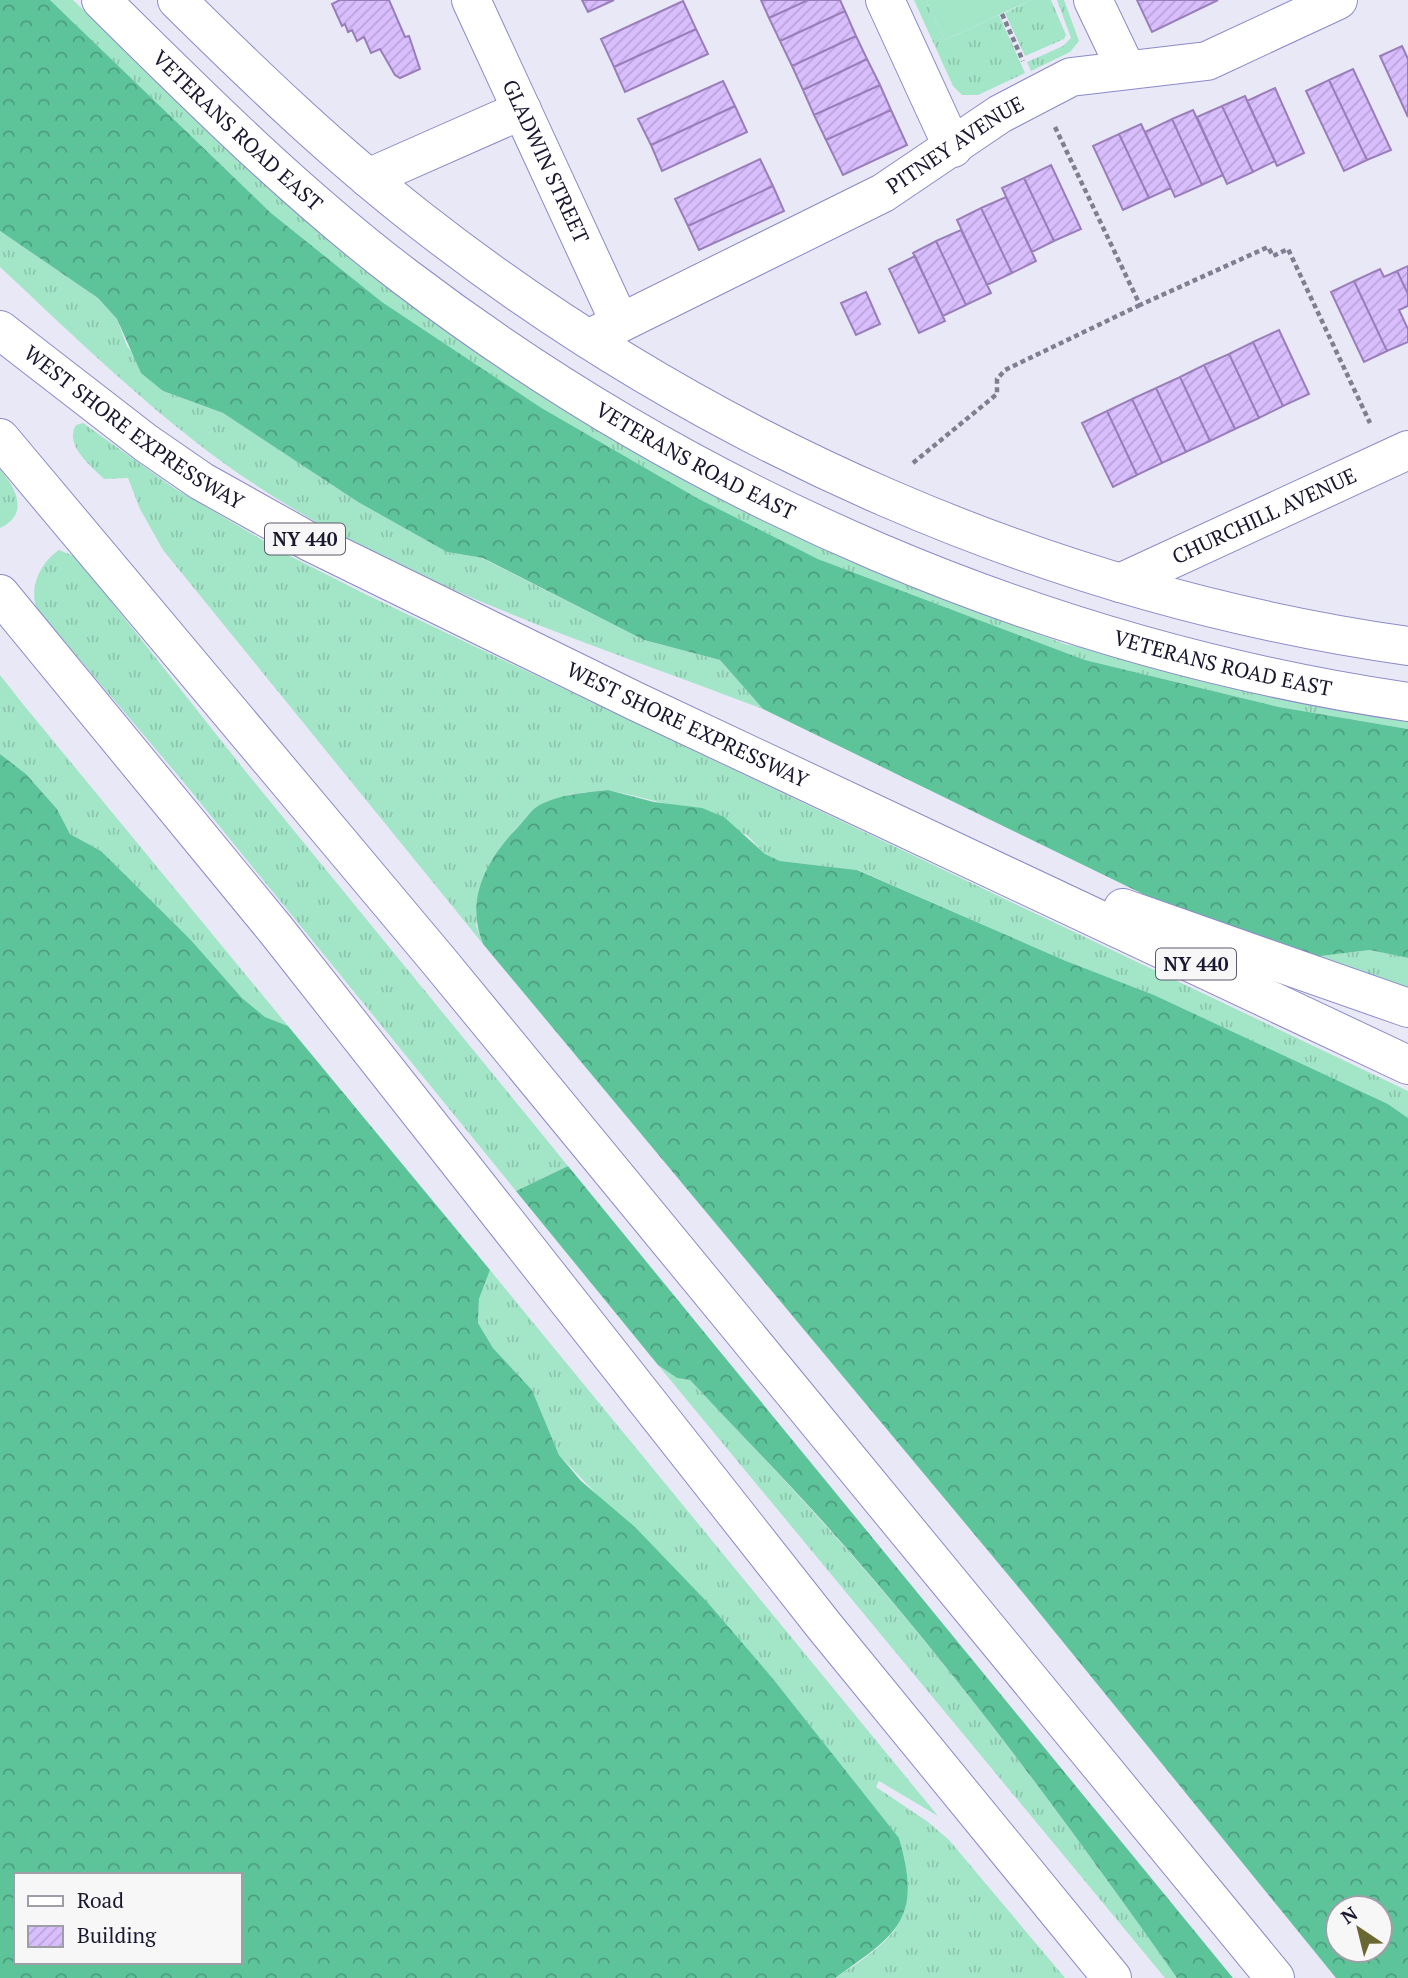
<svg xmlns="http://www.w3.org/2000/svg" width="1408" height="1978" viewBox="0 0 1408 1978" font-family="'PT Serif',serif">
	<defs>
		<pattern id="grass-tufts" width="24" height="20" patternUnits="userSpaceOnUse" patternTransform="scale(1.75)"><rect width="24" height="20" fill="#a3e6c7"/><path d="M3 7l-1-3M5 7V3M7 7l1-3M15 17l-1-3M17 17v-4M19 17l1-3" fill="none" stroke="#8cc5ab"/></pattern>
		<pattern id="forest-crowns" width="20" height="18" patternUnits="userSpaceOnUse" patternTransform="scale(1.75)"><rect width="20" height="18" fill="#5dc49a"/><path d="M2 6a3 3 0 1 1 6 0M12 15a3 3 0 1 1 6 0" fill="none" stroke="#4c9e7e"/></pattern>
		<pattern id="building-hatch" width="6" height="6" patternUnits="userSpaceOnUse" patternTransform="scale(1.75)"><rect width="6" height="6" fill="#d9befe"/><path d="M-1 1l2-2M0 6l6-6M5 7l2-2" fill="none" stroke="#baa3da"/></pattern>
	</defs>
	<rect width="100%" height="100%" fill="#e8e8f6"/>
	<path fill="url(#grass-tufts)" d="M 50,0 L 73,0 L 269,189 L 371,274 L 489,362 L 698,487 L 898,582 L 1065,644 L 1408,719 L 1408,729 L 1279,707 L 1085,660 L 818,559 L 697,498 L 540,407 L 382,302 L 271,213 Z
		M 914,0 L 926,0 L 945,40 L 999,15 L 1025,73 L 978,95 L 962,95 L 953,86 Z
		M 1031,0 L 1051,0 L 1066,35 L 1064,39 L 1025,56 L 1005,13 Z
		M 1057,0 L 1064,0 L 1079,41 L 1070,52 L 1031,71 L 1027,62 L 1063,46 L 1071,38 Z
		M 0,231 L 98,298 L 117,319 L 127,346 L 163,391 L 223,413 L 358,502 L 447,552 L 482,558 L 644,640 L 720,660 L 763,709 C 583,640 391,581 232,469 C 149,410 74,336 0,267 Z
		M 83,423 L 174,488 L 288,555 L 367,595 L 1408,1091 L 1408,1118 L 1388,1104 L 1154,995 L 1066,961 L 858,870 L 780,861 L 765,854 L 747,835 L 674,806 L 635,796 L 608,790 L 571,794 L 535,808 L 513,832 L 476,925 L 483,944 L 163,550 L 140,509 L 128,478 L 104,479 C 90,465 64,445 76,425 Z
		M 0,469 C 16,488 30,514 0,528 Z
		M 59,550 L 76,557 L 242,767 L 568,1166 L 516,1191 L 181,779 L 36,608 C 30,586 40,563 59,550 Z
		M 0,675 L 22,703 L 288,1026 L 265,1017 L 242,998 L 190,939 L 101,851 L 70,834 L 57,809 L 26,774 L 0,754 Z
		M 1370,950 L 1408,958 L 1408,992 L 1304,958 Z
		M 490,1270 L 938,1816 L 879,1781 L 876,1787 L 928,1822 L 949,1840 L 1065,1978 L 835,1978 C 899,1937 922,1916 899,1838 L 774,1680 L 559,1455 L 532,1390 L 493,1348 L 478,1323 L 479,1299 Z
		M 658,1365 L 677,1378 L 690,1380 C 732,1425 775,1469 816,1515 C 948,1660 1064,1818 1177,1978 L 1165,1978 Z"/>
	<path fill="url(#forest-crowns)" fill-rule="evenodd" d="M 0,0 L 50,0 L 271,213 L 382,302 L 540,407 L 697,498 L 818,559 L 1085,660 L 1279,707 L 1408,729 L 1408,958 L 1370,950 L 1304,958 L 1147,896 L 763,709 L 720,660 L 644,640 L 483,558 L 447,552 L 358,502 L 223,413 L 163,391 L 141,373 L 117,319 L 98,298 L 0,231 Z
		M 0,754 L 26,774 L 57,809 L 70,834 L 101,851 L 190,939 L 242,998 L 265,1017 L 288,1026 L 490,1270 L 479,1299 L 478,1323 L 493,1348 L 532,1390 L 559,1455 L 581,1481 L 635,1527 L 708,1603 L 774,1680 L 899,1838 C 923,1920 897,1934 835,1978 L 0,1978 ZM 16,1875 L 240,1875 L 240,1962 L 16,1962 Z
		M 608,790 L 654,802 L 702,808 L 724,817 L 765,854 L 780,861 L 857,870 L 1066,961 L 1154,995 L 1388,1104 L 1408,1118 L 1408,1978 L 1336,1978 L 1024,1594 L 483,944 C 465,899 486,861 517,828 C 523,822 529,813 535,808 C 556,794 584,793 608,790 ZM 1380,1908 L 1380,1950 L 1338,1950 L 1338,1908 Z
		M 568,1166 L 1233,1978 L 1177,1978 C 1064,1818 948,1660 817,1515 C 775,1469 732,1425 690,1380 L 677,1378 L 658,1365 L 516,1191 Z"/>
	<path fill="#a3e6c7" d="M 926,0 L 1031,0 L 945,40 Z"/>
	<path fill="url(#building-hatch)" stroke="#997eba" stroke-width="2" d="M 340,0 L 389,0 L 405,37 L 409,36 L 420,69 L 400,78 L 395,75 L 380,49 L 371,53 L 364,37 L 357,41 L 352,30 L 348,32 L 345,24 L 342,26 L 332,4 Z
		M 582,0 L 614,0 L 588,12 Z
		M 761,0 L 808,0 L 769,18 Z
		M 808,0 L 840,0 L 845,11 L 780,41 L 769,18 Z
		M 1137,0 L 1218,0 L 1152,32 Z
		M 683,1 L 696,29 L 614,67 L 601,39 Z
		M 845,11 L 856,36 L 792,66 L 780,41 Z
		M 696,29 L 708,54 L 625,92 L 614,67 Z
		M 856,36 L 867,59 L 803,90 L 792,66 Z
		M 1402,46 L 1408,59 L 1408,117 L 1380,56 Z
		M 867,59 L 880,85 L 814,115 L 803,90 Z
		M 1353,69 L 1391,150 L 1367,160 L 1329,80 Z
		M 1329,80 L 1367,160 L 1344,171 L 1306,91 Z
		M 723,81 L 735,106 L 651,145 L 638,119 Z
		M 880,85 L 891,110 L 826,140 L 814,115 Z
		M 1275,88 L 1304,153 L 1277,166 L 1247,101 Z
		M 1245,96 L 1275,161 L 1253,172 L 1222,106 Z
		M 735,106 L 747,132 L 662,171 L 651,145 Z
		M 1222,106 L 1253,172 L 1227,184 L 1197,117 Z
		M 891,110 L 907,145 L 843,175 L 826,140 Z
		M 1193,110 L 1223,175 L 1202,185 L 1172,119 Z
		M 1172,119 L 1202,185 L 1175,197 L 1145,132 Z
		M 1141,124 L 1171,188 L 1149,198 L 1119,134 Z
		M 1119,134 L 1149,198 L 1123,210 L 1093,146 Z
		M 760,159 L 773,186 L 688,226 L 675,199 Z
		M 1051,165 L 1081,229 L 1054,241 L 1024,178 Z
		M 1024,178 L 1054,241 L 1032,252 L 1002,188 Z
		M 773,186 L 784,211 L 699,250 L 688,226 Z
		M 1006,197 L 1036,261 L 1012,273 L 981,208 Z
		M 981,208 L 1012,273 L 987,285 L 957,220 Z
		M 961,230 L 991,293 L 966,305 L 936,241 Z
		M 936,241 L 966,305 L 943,316 L 913,253 Z
		M 915,256 L 945,321 L 919,333 L 889,269 Z
		M 1408,266 L 1408,294 L 1397,271 Z
		M 1380,269 L 1384,277 L 1397,271 L 1408,294 L 1408,306 L 1399,310 L 1408,329 L 1408,342 L 1387,351 L 1354,281 Z
		M 1354,281 L 1387,351 L 1364,362 L 1331,292 Z
		M 866,292 L 880,324 L 856,335 L 841,303 Z
		M 1279,330 L 1309,394 L 1283,406 L 1253,342 Z
		M 1253,342 L 1283,406 L 1259,418 L 1229,354 Z
		M 1229,354 L 1259,418 L 1235,429 L 1204,365 Z
		M 1204,365 L 1235,429 L 1210,441 L 1180,377 Z
		M 1180,377 L 1210,441 L 1186,452 L 1156,388 Z
		M 1156,388 L 1186,452 L 1162,463 L 1132,399 Z
		M 1132,399 L 1162,463 L 1137,475 L 1107,411 Z
		M 1107,411 L 1137,475 L 1113,487 L 1082,423 Z"/>
	<g fill="none" stroke-linecap="round" stroke-linejoin="round">
		<defs>
			<g id="minor">
				<path id="s1" d="M 471,0 L 620,323"/>
				<path d="M 885,0 L 953,148"/>
				<path d="M 1093,0 L 1126,69"/>
				<path d="M 368,178 L 522,110"/>
				<path id="s2" d="M 588,339 L 883,193 L 1000,114 L 1071,77 L 1207,61 L 1338,0"/>
				<path id="s3" d="M 1120,583 L 1408,450"/>
			</g>
			<g id="tertiary">
				<path id="s4" d="M 101,0 C 198,96 295,193 404,276 C 697,499 1043,648 1408,702"/>
				<path d="M 177,0 C 255,77 334,153 420,220 C 705,443 1049,595 1408,646"/>
			</g>
			<g id="motorway">
				<path id="s5" d="M 0,330 L 146,443 L 201,481 L 310,542 L 637,702 L 1408,1065"/>
				<path d="M 0,438 L 438,960 L 1275,1978"/>
				<path d="M 0,594 L 276,930 L 825,1627 L 1112,1978"/>
				<path d="M 1123,908 L 1408,1008"/>
			</g>
		</defs>
		<use href="#minor" stroke="#8b8ac9" stroke-width="40"/>
		<use href="#tertiary" stroke="#8b8ac9" stroke-width="40"/>
		<use href="#motorway" stroke="#8b8ac9" stroke-width="40"/>
		<path stroke="#7f7f92" stroke-width="4.5" stroke-dasharray="5 3.5" stroke-linecap="butt" d="M 1002,14 L 1023,61
			M 1055,127 L 1140,305 L 1268,247 L 1273,256 L 1288,249 L 1370,423
			M 913,463 L 997,394 L 997,379 L 1005,370 L 1140,305"/>
		<use href="#minor" stroke="#fff" stroke-width="38"/>
		<use href="#tertiary" stroke="#fff" stroke-width="38"/>
		<use href="#motorway" stroke="#fff" stroke-width="38"/>
	</g>
	<g text-anchor="middle" stroke-width="5" stroke-linejoin="round" paint-order="stroke">
		<g fill="#f7f7f7" stroke="#5c5b6c" stroke-width="2">
			<rect x="265" y="523.5" width="80" height="31" rx="5"/>
			<rect x="1156" y="948.5" width="80" height="31" rx="5"/>
		</g>
		<g font-size="19" font-weight="bold" fill="#191830">
			<text x="305" y="546">NY 440</text>
			<text x="1196" y="971">NY 440</text>
		</g>
		<g font-size="21" fill="#191830" stroke="#f7f7f7">
			<text dy="7" stroke="none"><textPath href="#s4" startOffset="189">VETERANS ROAD EAST</textPath></text>
			<text dy="7" stroke="none"><textPath href="#s2" startOffset="416">PITNEY AVENUE</textPath></text>
			<text dy="7" stroke="none"><textPath href="#s1" startOffset="178">GLADWIN STREET</textPath></text>
			<text dy="7" stroke="none"><textPath href="#s5" startOffset="166">WEST SHORE EXPRESSWAY</textPath></text>
			<text dy="7" stroke="none"><textPath href="#s4" startOffset="756">VETERANS ROAD EAST</textPath></text>
			<text dy="7" stroke="none"><textPath href="#s3" startOffset="159">CHURCHILL AVENUE</textPath></text>
			<text dy="7" stroke="none"><textPath href="#s4" startOffset="1323">VETERANS ROAD EAST</textPath></text>
			<text dy="7" stroke="none"><textPath href="#s5" startOffset="796">WEST SHORE EXPRESSWAY</textPath></text>
		</g>
	</g>
	<rect x="14" y="1873" width="228" height="91" fill="#f7f7f7" stroke="#9e9ea7" stroke-width="2"/>
	<rect x="28" y="1896" width="35" height="10" fill="#ffffff" stroke="#9e9ea7" stroke-width="2"/>
	<text x="77" y="1908" font-size="21" fill="#191830">Road</text>
	<rect x="28" y="1926" width="35" height="21" fill="url(#building-hatch)" stroke="#9e9ea7" stroke-width="2"/>
	<text x="77" y="1943" font-size="21" fill="#191830">Building</text>
	<g transform="translate(1359 1929) rotate(325)"><circle r="33" fill="#f7f7f7" stroke="#9e9ea7" stroke-width="2"/>
	<path d="M0-5L12 26L0 18L-12 26Z" fill="#6b6733"/>
	<text y="-10" font-size="19" font-weight="bold" text-anchor="middle" fill="#191830">N</text>
	</g>
</svg>
